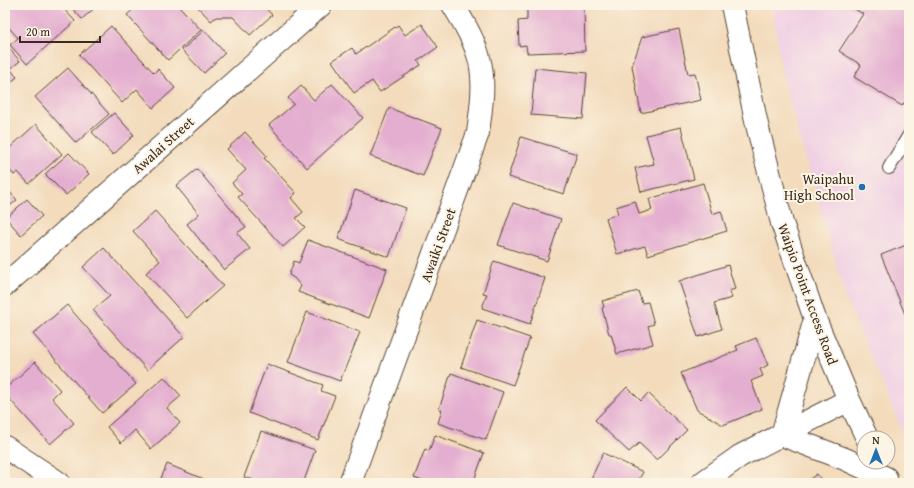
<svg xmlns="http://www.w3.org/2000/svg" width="914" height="488" viewBox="0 0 914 488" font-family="'Gentium Book Plus',serif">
	<rect width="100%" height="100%" fill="#fcf5e5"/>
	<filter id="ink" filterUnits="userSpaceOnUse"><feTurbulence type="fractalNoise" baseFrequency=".025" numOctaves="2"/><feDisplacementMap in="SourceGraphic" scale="8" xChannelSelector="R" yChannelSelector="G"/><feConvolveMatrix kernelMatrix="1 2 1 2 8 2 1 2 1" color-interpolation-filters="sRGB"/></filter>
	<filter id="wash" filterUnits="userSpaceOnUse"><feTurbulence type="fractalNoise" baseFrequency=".012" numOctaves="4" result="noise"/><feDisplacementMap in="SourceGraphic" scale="16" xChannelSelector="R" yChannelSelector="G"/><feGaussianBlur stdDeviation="0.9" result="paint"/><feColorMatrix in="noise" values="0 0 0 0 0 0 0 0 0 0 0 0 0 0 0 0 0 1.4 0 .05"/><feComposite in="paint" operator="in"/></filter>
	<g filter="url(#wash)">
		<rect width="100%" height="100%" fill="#f3dbbc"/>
		<path fill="#f0d0e4" d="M 772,5 L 909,5 L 909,446 L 846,299 L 782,74 Z"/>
		<g id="blocks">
			<path fill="#e4aed0" d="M 6,5 L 60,5 L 75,21 L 27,64 L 10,45 L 18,38 L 5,23 Z
				M 69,5 L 98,5 L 82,19 Z
				M 138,5 L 178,5 L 201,30 L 168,60 L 127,15 Z
				M 196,5 L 263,5 L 272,15 L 250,35 L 233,17 L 216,17 L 211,21 Z
				M 527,5 L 584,5 L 585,51 L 527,53 L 526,45 L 519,46 L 518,21 L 527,20 Z
				M 848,5 L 909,5 L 909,95 L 902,106 L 854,77 L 861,65 L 839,51 L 863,14 Z
				M 422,24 L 438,47 L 418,61 L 421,65 L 380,92 L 372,81 L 354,93 L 332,61 L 352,48 L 356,54 L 398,25 L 405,35 Z
				M 111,26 L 154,73 L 158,69 L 175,88 L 153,108 L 137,89 L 122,103 L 79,55 Z
				M 679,29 L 688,74 L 695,73 L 701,100 L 641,113 L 632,66 L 642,37 Z
				M 204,30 L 225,53 L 204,73 L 182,50 Z
				M 5,44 L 20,61 L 10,69 L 17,77 L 5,87 Z
				M 68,68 L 109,114 L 76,143 L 35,97 Z
				M 535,68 L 587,73 L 583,119 L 531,115 Z
				M 332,84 L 363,118 L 307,168 L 269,125 L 294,104 L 288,98 L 301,86 L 314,100 Z
				M 389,108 L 442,128 L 423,176 L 370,156 Z
				M 114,113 L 134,135 L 113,155 L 92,132 Z
				M 36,124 L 62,154 L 29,184 L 18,172 L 14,175 L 5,165 L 5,152 Z
				M 681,127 L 694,179 L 641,192 L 635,168 L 654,164 L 646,135 Z
				M 245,132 L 267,156 L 264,158 L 296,193 L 291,198 L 303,212 L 296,218 L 305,227 L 283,247 L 238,197 L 242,194 L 232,183 L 246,170 L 227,149 Z
				M 521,137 L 577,154 L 564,194 L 508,177 Z
				M 69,153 L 89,174 L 66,195 L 45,174 Z
				M 197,169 L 246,227 L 237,233 L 250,249 L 224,270 L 187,224 L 199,214 L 176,186 Z
				M 703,183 L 712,214 L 721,211 L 727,231 L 648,255 L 645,246 L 617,254 L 606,218 L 618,214 L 616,207 L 635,201 L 639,214 L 652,210 L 649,199 Z
				M 5,187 L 17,200 L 5,210 Z
				M 355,190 L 406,208 L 389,257 L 338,239 Z
				M 27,199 L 42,216 L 21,235 L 6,218 Z
				M 513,203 L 561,219 L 547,261 L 498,245 Z
				M 155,211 L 223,286 L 187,318 L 146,273 L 160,261 L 133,231 Z
				M 308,240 L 387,269 L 369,318 L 298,292 L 301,286 L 294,278 L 289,275 L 294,261 L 299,263 Z
				M 909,244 L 909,324 L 881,255 Z
				M 104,248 L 184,337 L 147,370 L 93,310 L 110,296 L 83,267 Z
				M 494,261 L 545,278 L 530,324 L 482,308 L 487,294 L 483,293 Z
				M 728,265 L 735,289 L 729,291 L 732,298 L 714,303 L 722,329 L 698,337 L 679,281 Z
				M 638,291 L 642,303 L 648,302 L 654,324 L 648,326 L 653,344 L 617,354 L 611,334 L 609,334 L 602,308 L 604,307 L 602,301 Z
				M 67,305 L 136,384 L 102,413 L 33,334 Z
				M 307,312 L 360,332 L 340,381 L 288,362 Z
				M 477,320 L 530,338 L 513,385 L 461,367 Z
				M 756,338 L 768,365 L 760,369 L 763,376 L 751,381 L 762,409 L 723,425 L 697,410 L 681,373 L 738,350 L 736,346 Z
				M 35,362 L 60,390 L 52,398 L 74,423 L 50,444 L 5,394 L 5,389 Z
				M 267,364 L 323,385 L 321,391 L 335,396 L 318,440 L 249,413 Z
				M 451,373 L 503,392 L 486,440 L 438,423 L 442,410 L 439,409 Z
				M 164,377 L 181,396 L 167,408 L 180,423 L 151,449 L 135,430 L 121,443 L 107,427 Z
				M 627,387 L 641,401 L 648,393 L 687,430 L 657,460 L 639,443 L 629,452 L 595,420 Z
				M 261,431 L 315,450 L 304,481 L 300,480 L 299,483 L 262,483 L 244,477 Z
				M 435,435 L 484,453 L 473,483 L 428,483 L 414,478 L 425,449 L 429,451 Z
				M 603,453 L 643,472 L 637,483 L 589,483 Z
				M 167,464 L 206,480 L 205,483 L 159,483 Z
				M 817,474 L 824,483 L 804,483 Z
				M 797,479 L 801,483 L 792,483 Z"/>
		</g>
	</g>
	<g filter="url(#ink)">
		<use href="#blocks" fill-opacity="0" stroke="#574536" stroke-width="1"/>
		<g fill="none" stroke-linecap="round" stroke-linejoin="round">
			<defs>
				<path id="lane" d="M 889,168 L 909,135"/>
				<path id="street" d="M 732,5 L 757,125 L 782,223 L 815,319 L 849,400 L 867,438
					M 5,285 L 321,5
					M 815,319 L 782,435 L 845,459 L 886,478
					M 5,447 L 59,483
					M 350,483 L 478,133 C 486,73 486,58 453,5
					M 702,483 L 740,456 L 849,400"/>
			</defs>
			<use href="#lane" stroke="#574536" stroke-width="14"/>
			<use href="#street" stroke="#574536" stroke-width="24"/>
			<use href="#lane" stroke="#fff" stroke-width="12"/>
			<use href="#street" stroke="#fff" stroke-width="22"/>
		</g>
	</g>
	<circle fill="#1f6fb2" stroke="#fcf5e5" stroke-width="1.5" cx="862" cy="187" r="4"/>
	<g text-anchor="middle" stroke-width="4" stroke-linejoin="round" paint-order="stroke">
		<g font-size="14" fill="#3b2a1e" stroke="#fcf5e5">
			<text transform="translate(163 145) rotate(-42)" y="5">Awalai Street</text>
			<text transform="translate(438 245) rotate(-70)" y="5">Awaiki Street</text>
			<text transform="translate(808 294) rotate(70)" y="5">Waipio Point Access Road</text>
		</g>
		<g font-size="14" fill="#3b2a1e" stroke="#fcf5e5" text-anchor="end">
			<text x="854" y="184">Waipahu<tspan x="854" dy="16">High School</tspan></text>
		</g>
	</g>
	<rect width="914" height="488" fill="none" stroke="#fcf5e5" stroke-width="20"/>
	<g transform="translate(876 450)"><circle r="19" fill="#fcf5e5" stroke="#afa495"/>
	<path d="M0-3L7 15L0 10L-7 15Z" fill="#1f6fb2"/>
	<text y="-6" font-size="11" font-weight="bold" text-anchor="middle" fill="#3b2a1e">N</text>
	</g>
	<path d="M20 36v6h80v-6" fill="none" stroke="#3b2a1e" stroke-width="2"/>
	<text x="26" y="36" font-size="12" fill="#3b2a1e" stroke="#fcf5e5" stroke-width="3" paint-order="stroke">20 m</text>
</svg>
